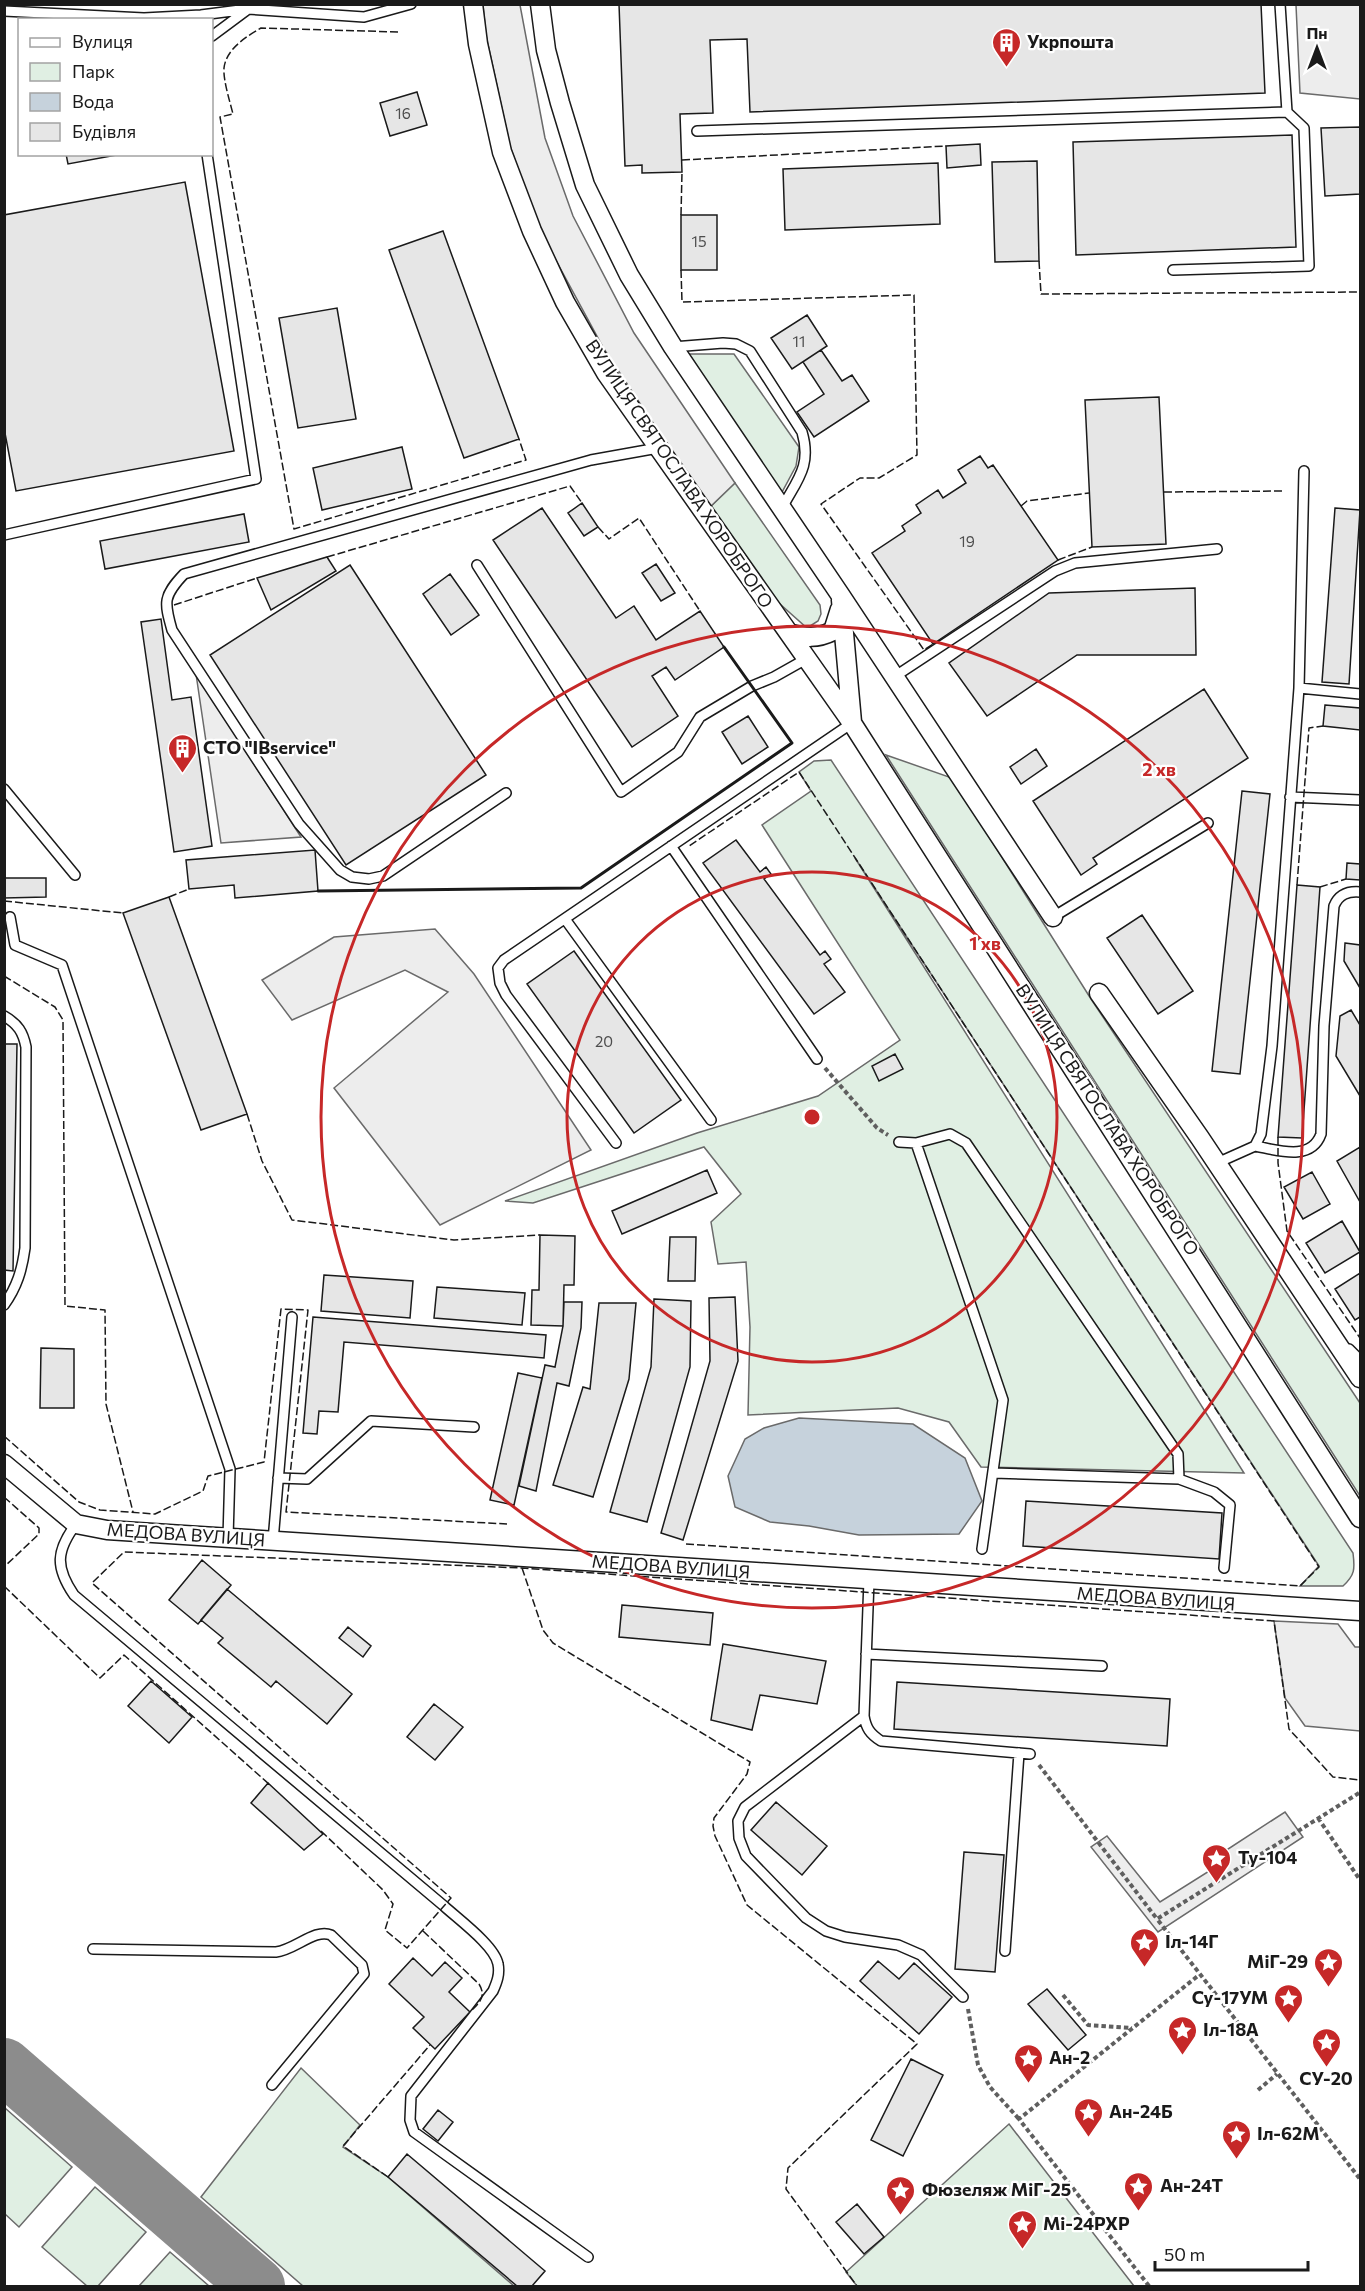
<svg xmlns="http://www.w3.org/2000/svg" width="1365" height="2291" viewBox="0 0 1365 2291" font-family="Commissioner,sans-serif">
	<rect width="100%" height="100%" fill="#fff"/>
	<path fill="#e0efe3" stroke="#6a6a6a" stroke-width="1.5" d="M 689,354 L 734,354 L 799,447 L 796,466 L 781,494 Z
		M 735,483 L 820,605 L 821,614 L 818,621 L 807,628 L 771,596 L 709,508 Z
		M 886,755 L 952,778 L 1091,999 L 1360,1403 L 1360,1496 Z
		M 831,760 L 1353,1553 C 1355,1569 1355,1575 1343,1586 L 1300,1586 L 1319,1566 L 855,858 L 1244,1473 L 981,1467 L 949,1422 L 898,1408 L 748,1415 L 750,1327 L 746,1262 L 718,1264 L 711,1222 L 741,1194 L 704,1147 L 533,1203 L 505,1201 L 697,1133 L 818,1096 L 900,1040 L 762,825 L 811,791 L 799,772 L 814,761 Z
		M 301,2068 L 360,2125 L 343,2147 L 388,2177 L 514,2286 L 303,2286 L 201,2197 Z
		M 5,2108 L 72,2167 L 19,2227 L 5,2214 Z
		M 1009,2124 L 1134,2286 L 857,2286 L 846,2272 Z
		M 95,2187 L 146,2232 L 98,2286 L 87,2286 L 42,2247 Z
		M 170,2252 L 209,2286 L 139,2286 Z"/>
	<path fill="#ededed" stroke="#6a6a6a" stroke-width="1.5" d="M 483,5 L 520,5 L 545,138 L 573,216 L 634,333 L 735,483 L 709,508 L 604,349 L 540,231 L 510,146 L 486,35 Z
		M 1296,5 L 1360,5 L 1360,99 L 1300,93 Z
		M 196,674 L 301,837 L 221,843 Z
		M 435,929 L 474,974 L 591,1150 L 440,1225 L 334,1088 L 448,992 L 405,970 L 292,1020 L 262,980 L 334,937 Z
		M 1274,1621 L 1338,1624 L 1355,1647 L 1360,1647 L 1360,1731 L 1305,1726 L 1285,1698 Z
		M 1285,1812 L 1303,1837 L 1158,1932 L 1091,1847 L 1107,1836 L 1160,1902 L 1230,1858 L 1225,1851 Z"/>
	<path fill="#c6d2dc" stroke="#6a6a6a" stroke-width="1.5" d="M 799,1418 L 913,1424 L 965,1458 L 982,1501 L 959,1534 L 859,1535 L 809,1526 L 770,1522 L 735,1507 L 728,1476 L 745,1439 L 764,1428 Z"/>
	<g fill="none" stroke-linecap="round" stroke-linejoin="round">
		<path stroke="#8c8c8c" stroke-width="56" d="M 4,2066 L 257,2286"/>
	</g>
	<path fill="#e6e6e6" stroke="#1a1a1a" stroke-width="1.5" d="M 619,4 L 1261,4 L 1265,93 L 750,112 L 747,39 L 710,40 L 713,113 L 680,114 L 682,172 L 642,173 L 642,165 L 625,166 Z
		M 417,92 L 427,125 L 390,136 L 380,103 Z
		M 1360,127 L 1360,194 L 1325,196 L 1321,128 Z
		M 1292,135 L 1296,247 L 1076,255 L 1073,142 Z
		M 980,144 L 981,165 L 947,168 L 946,146 Z
		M 66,154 L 122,154 L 68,164 Z
		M 1037,161 L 1039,261 L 995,262 L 992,162 Z
		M 938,163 L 940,224 L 785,230 L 783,169 Z
		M 185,182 L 234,451 L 16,491 L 4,428 L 4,215 Z
		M 681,215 L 717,215 L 717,270 L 681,270 Z
		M 443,231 L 519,439 L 464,458 L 389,250 Z
		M 337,308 L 356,419 L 298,428 L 279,318 Z
		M 807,315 L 827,346 L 792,369 L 771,338 Z
		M 821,350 L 842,381 L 852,375 L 869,401 L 814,437 L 797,412 L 824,394 L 803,362 Z
		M 1159,397 L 1166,544 L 1092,547 L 1085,400 Z
		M 402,447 L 412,489 L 322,510 L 313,468 Z
		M 980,456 L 988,468 L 993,465 L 1058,560 L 933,644 L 872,553 L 905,531 L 902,526 L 921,513 L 916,505 L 938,490 L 943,498 L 966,483 L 958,470 Z
		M 582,503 L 598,527 L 584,536 L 568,513 Z
		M 542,508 L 616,618 L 634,606 L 656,640 L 700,611 L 724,647 L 675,680 L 666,667 L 652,676 L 678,716 L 632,747 L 493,540 Z
		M 1335,508 L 1360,510 L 1349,684 L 1322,682 Z
		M 244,514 L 249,542 L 105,569 L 100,541 Z
		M 327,557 L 336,571 L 271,610 L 257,578 Z
		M 656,564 L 675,593 L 661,601 L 642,573 Z
		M 350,565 L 486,775 L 346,865 L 210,655 Z
		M 450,574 L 479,615 L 451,635 L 423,594 Z
		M 1195,588 L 1196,655 L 1077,655 L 987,716 L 949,663 L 1049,593 Z
		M 161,619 L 172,700 L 191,697 L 212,846 L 174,852 L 141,622 Z
		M 1204,689 L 1248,758 L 1093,858 L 1097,864 L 1081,875 L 1033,801 Z
		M 1325,705 L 1360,708 L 1360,730 L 1323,726 Z
		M 748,716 L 768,747 L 742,764 L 722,732 Z
		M 1036,749 L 1047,766 L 1021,784 L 1010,767 Z
		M 1242,791 L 1270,794 L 1240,1074 L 1212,1071 Z
		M 736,840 L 760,872 L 766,867 L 771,874 L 764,879 L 820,955 L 825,951 L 831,959 L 824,964 L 845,992 L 814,1014 L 703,863 Z
		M 315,850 L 318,891 L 235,898 L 234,885 L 189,889 L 186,860 Z
		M 1347,863 L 1360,864 L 1360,880 L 1346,879 Z
		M 4,878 L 46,878 L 46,897 L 4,898 Z
		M 1297,885 L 1320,887 L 1302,1138 L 1278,1137 Z
		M 169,897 L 247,1114 L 201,1130 L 123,913 Z
		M 1142,915 L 1193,991 L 1158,1014 L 1107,938 Z
		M 1345,943 L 1360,945 L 1360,988 L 1344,961 Z
		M 574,951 L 681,1100 L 634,1133 L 527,984 Z
		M 1351,1010 L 1360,1025 L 1360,1096 L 1336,1056 L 1340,1016 Z
		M 4,1044 L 17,1044 L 13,1271 L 4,1270 Z
		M 895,1054 L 903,1069 L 879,1081 L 872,1066 Z
		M 1360,1147 L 1360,1202 L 1337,1161 Z
		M 707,1170 L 717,1193 L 622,1234 L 612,1211 Z
		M 1312,1172 L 1330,1204 L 1303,1219 L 1284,1187 Z
		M 1342,1221 L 1360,1252 L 1325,1273 L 1306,1243 Z
		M 540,1235 L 575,1236 L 574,1285 L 564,1285 L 563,1326 L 531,1325 L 532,1290 L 539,1290 Z
		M 670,1237 L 696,1237 L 695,1281 L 668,1281 Z
		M 1360,1273 L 1360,1317 L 1355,1320 L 1335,1289 Z
		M 324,1275 L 413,1281 L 410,1318 L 321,1311 Z
		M 437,1287 L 525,1293 L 522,1325 L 434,1318 Z
		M 735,1297 L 738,1361 L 683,1540 L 661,1533 L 710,1361 L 709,1298 Z
		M 654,1299 L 691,1301 L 690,1367 L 647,1522 L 610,1512 L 651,1367 Z
		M 564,1302 L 582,1302 L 581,1328 L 569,1386 L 557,1383 L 536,1491 L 519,1486 L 545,1365 L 555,1367 L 563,1326 Z
		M 599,1303 L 636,1303 L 629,1379 L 593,1497 L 553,1485 L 583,1387 L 590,1389 Z
		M 313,1317 L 546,1335 L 544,1358 L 344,1342 L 338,1412 L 319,1411 L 317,1434 L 303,1433 Z
		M 41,1348 L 74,1349 L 74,1408 L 40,1408 Z
		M 518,1373 L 542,1378 L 514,1505 L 490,1500 Z
		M 1026,1501 L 1222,1513 L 1219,1559 L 1023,1546 Z
		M 202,1560 L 231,1585 L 198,1624 L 169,1600 Z
		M 227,1589 L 352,1694 L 327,1724 L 276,1681 L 271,1687 L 218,1643 L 223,1638 L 201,1620 Z
		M 622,1605 L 713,1613 L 710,1645 L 619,1637 Z
		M 348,1627 L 371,1646 L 363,1657 L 339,1638 Z
		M 723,1644 L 826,1661 L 817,1704 L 760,1695 L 752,1730 L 711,1720 Z
		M 151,1681 L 192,1717 L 169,1743 L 128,1706 Z
		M 897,1682 L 1170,1699 L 1167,1746 L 894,1729 Z
		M 434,1704 L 463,1727 L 435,1760 L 407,1737 Z
		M 268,1783 L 323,1834 L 304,1850 L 251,1803 Z
		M 776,1802 L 827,1846 L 802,1875 L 751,1830 Z
		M 964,1852 L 1004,1855 L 995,1972 L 955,1969 Z
		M 413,1958 L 432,1976 L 445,1962 L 462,1978 L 449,1992 L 470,2012 L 435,2049 L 413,2028 L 424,2017 L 389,1984 Z
		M 878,1961 L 899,1979 L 914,1963 L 952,1997 L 919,2034 L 860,1981 Z
		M 1047,1989 L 1086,2035 L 1068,2050 L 1028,2004 Z
		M 911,2059 L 943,2075 L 903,2156 L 871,2140 Z
		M 438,2110 L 453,2122 L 438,2141 L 423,2129 Z
		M 407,2154 L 545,2271 L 532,2286 L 517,2286 L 388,2177 Z
		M 857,2204 L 884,2237 L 864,2254 L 836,2222 Z"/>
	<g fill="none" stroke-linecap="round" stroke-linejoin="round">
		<defs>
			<path id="service" d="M 4,11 L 144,18 L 201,15 L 248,9 L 364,17 L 411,4
				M 212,36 L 247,10
				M 697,131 L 1287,112
				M 1173,270 L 1309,266 L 1304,128 L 1287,112 L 1280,4
				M 673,347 L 723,343 L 736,344 L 750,351 L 802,432 C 812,466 797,480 782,508
				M 4,535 L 256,479 L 207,154
				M 477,565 L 621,792 L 678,752 L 700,717 L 752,686 L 774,677 L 806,659
				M 894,677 L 1055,571 L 1075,563 L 1217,549
				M 1299,688 L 1360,694
				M 4,789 L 75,875
				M 506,793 L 383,876 L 369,879 L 352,877 L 340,870 L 299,824 L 172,630 C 164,602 163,596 184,574 L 591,460 L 658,448
				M 1290,797 L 1360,800
				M 671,846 L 817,1059
				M 10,917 L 15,945 L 62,965 L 230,1469 L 228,1538
				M 1053,917 L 1208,823
				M 565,919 L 711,1120
				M 4,1016 C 18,1024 23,1032 26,1047 L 25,1248 C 22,1270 17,1287 4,1305
				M 899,1142 L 916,1143 L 950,1134 L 966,1143 L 1178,1454 L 1179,1479
				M 616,1143 L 506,995 L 500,983 L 498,968 L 504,960 L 852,723
				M 916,1143 L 1003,1400 L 982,1549
				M 1255,1146 C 1277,1150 1311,1162 1321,1134 L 1324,1026 L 1334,906 C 1339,894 1348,891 1360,892
				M 1217,1163 L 1255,1146 L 1261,1134 L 1272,1046 L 1299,688 L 1304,471
				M 1349,1349 L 1360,1360
				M 993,1473 L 1179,1479 L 1214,1492 L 1230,1505 L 1224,1568
				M 278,1478 L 307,1479 L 371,1421 L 474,1427
				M 76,1524 C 56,1551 55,1567 74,1595 L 444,1906 C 458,1919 495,1946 498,1964 C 500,1974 497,1982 493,1991 L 411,2096 L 410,2120 L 414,2132 L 588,2257
				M 273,1541 L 292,1317
				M 869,1580 L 864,1716 C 866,1728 870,1734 881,1741 L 1030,1754
				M 866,1654 L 1102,1666
				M 864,1716 L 745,1807 L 738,1821 L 739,1838 L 746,1856 L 806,1918 L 826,1931 L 845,1937 L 898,1945 L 921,1955 L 963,1997
				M 93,1949 L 276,1952 C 295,1950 315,1928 331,1935 L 362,1965 L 364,1974 L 272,2085
				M 1005,1951 L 1019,1753"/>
			<path id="minor" d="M 473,4 L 478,44 L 502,152 L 532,231 L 565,302 L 606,373 L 852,723 L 1360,1518
				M 540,4 L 546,50 L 560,103 L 585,185 L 629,275 L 673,347 L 841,596 L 1053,917
				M 841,600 L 852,722
				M 789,633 C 805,638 817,639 833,631 L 840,609
				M 1099,993 L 1200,1138 L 1360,1378
				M 4,1464 L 76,1524 L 107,1530 L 1360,1611"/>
		</defs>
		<use href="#service" stroke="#1a1a1a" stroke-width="12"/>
		<use href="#minor" stroke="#1a1a1a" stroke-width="21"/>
		<path stroke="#5f5f5f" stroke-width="4" stroke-dasharray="4.5 3" stroke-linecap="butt" d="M 825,1068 L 877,1128 L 888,1135
			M 1039,1765 L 1157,1919
			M 1359,1793 L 1157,1919 L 1360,2179
			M 1318,1818 L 1360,1880
			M 1063,1995 L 1088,2025 L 1132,2028
			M 968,2009 L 978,2065 L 990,2087 L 1019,2119
			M 1258,2090 L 1277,2074
			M 1149,2286 L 1019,2119 L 1199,1975"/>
		<use href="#service" stroke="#fff" stroke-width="9"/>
		<use href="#minor" stroke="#fff" stroke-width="18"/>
		<path stroke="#1a1a1a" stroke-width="1.5" stroke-dasharray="8 3" stroke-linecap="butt" d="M 398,32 L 261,28 C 247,36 226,49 224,68 C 223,80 230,102 233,114 L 220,117 L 294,529 L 526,460 L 519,439
			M 682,160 L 946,146
			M 681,215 L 682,172
			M 1039,261 L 1041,294 L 1360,292
			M 681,270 L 682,302 L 914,295 L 917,455 L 879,478 L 860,478 L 821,504 L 924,650 L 933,644
			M 1164,492 L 1283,491
			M 1021,506 L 1027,501 L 1089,493
			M 598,527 L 609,539 L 639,518 L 700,611
			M 327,557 L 570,486 L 582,503
			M 1058,560 L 1092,547
			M 174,605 L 257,578
			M 1297,885 L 1309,728 L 1323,726
			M 1320,887 L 1346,879
			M 169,897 L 189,889
			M 4,901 L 123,913
			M 4,976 L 55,1007 L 63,1020 L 65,1306 L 105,1310 L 106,1404 L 133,1512
			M 247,1114 L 262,1161 L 292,1220 L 454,1240 L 540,1235
			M 1278,1137 L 1278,1163 L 1287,1231 L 1360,1338
			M 4,1436 L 79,1502 L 100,1510 L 155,1514 L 203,1491 L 208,1476 L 264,1462 L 281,1309 L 308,1310 L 286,1512 L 507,1524
			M 4,1497 L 39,1528 L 39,1534 L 4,1567
			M 686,1544 L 1300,1586 L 1319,1567 L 799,772 L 689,846
			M 522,1568 L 543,1630 L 553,1643 L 750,1762 L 747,1774 L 714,1818 L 713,1826 L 715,1836 L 747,1905 L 917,2044 L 788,2168 L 786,2189 L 857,2286
			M 4,1586 L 100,1678 L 124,1655 L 270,1785
			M 321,1831 L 383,1890 L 393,1904 L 385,1930 L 407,1948 L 451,1898 L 92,1583 L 124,1552 L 522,1568 L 1274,1621 L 1289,1729 L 1333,1777 L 1360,1780
			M 423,1931 L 479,1984 C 487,1997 479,2003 470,2012
			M 388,2177 L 343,2146 L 430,2045"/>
		<path stroke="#1a1a1a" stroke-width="3" d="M 318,891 L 581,888 L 792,743 L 724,647"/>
	</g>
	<g fill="none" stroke="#c62828" stroke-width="3">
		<circle cx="812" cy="1117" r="245"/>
		<circle cx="812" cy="1117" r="491"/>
	</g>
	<defs>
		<symbol id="building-pin" viewBox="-11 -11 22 30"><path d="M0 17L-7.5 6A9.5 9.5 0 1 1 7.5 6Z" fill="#c62828" stroke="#fff"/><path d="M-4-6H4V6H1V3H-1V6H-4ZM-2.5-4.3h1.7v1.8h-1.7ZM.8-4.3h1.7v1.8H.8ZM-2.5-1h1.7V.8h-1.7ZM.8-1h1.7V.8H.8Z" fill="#fff"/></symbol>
		<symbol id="sight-pin" viewBox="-11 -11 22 30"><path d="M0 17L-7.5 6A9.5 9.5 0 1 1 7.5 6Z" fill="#c62828" stroke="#fff"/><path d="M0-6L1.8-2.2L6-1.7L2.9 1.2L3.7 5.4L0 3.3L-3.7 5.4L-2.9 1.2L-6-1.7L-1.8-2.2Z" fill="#fff"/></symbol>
	</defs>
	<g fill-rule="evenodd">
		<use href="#building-pin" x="990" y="26" width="33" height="45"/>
		<use href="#building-pin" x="166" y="732" width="33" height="45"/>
		<use href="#sight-pin" x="1200" y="1842" width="33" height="45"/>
		<use href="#sight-pin" x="1128" y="1926" width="33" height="45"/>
		<use href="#sight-pin" x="1312" y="1946" width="33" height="45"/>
		<use href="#sight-pin" x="1272" y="1982" width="33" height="45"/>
		<use href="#sight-pin" x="1166" y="2014" width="33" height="45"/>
		<use href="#sight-pin" x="1310" y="2026" width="33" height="45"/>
		<use href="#sight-pin" x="1012" y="2042" width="33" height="45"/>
		<use href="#sight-pin" x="1072" y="2096" width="33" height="45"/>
		<use href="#sight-pin" x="1220" y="2118" width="33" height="45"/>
		<use href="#sight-pin" x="1122" y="2170" width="33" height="45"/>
		<use href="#sight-pin" x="884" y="2174" width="33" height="45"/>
		<use href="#sight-pin" x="1006" y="2208" width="33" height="45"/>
	</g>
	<g text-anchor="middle" stroke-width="4.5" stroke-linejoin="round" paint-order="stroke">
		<g font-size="15" fill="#4d4d4d">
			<text x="403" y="119">16</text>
			<text x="699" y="247">15</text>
			<text x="799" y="347">11</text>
			<text x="967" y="547">19</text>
			<text x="604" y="1047">20</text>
		</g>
		<g font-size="18" font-weight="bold" fill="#1a1a1a" stroke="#fff" text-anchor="start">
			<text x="1027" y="48">Укрпошта</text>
			<text x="203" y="754">СТО "IBservice"</text>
			<text x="1238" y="1864">Ту-104</text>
			<text x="1165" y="1948">Іл-14Г</text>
			<text x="1308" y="1968" text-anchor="end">МіГ-29</text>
			<text x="1268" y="2004" text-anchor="end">Су-17УМ</text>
			<text x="1203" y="2036">Іл-18А</text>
			<text x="1049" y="2064">Ан-2</text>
			<text x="1326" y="2085" text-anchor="middle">СУ-20</text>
			<text x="1109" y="2118">Ан-24Б</text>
			<text x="1257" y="2140">Іл-62М</text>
			<text x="1160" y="2192">Ан-24Т</text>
			<text x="922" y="2196">Фюзеляж МіГ-25</text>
			<text x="1043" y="2230">Мі-24РХР</text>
		</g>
		<g font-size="18" fill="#1a1a1a" stroke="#fff">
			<text transform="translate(679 474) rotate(56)" y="6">ВУЛИЦЯ СВЯТОСЛАВА ХОРОБРОГО</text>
			<text transform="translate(1107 1120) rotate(57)" y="6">ВУЛИЦЯ СВЯТОСЛАВА ХОРОБРОГО</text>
			<text transform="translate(186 1535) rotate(4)" y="6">МЕДОВА ВУЛИЦЯ</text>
			<text transform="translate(671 1567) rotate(4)" y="6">МЕДОВА ВУЛИЦЯ</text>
			<text transform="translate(1156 1599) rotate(4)" y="6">МЕДОВА ВУЛИЦЯ</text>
		</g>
	</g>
	<circle cx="812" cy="1117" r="9" fill="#c62828" stroke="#fff" stroke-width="3"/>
	<g font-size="18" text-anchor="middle" font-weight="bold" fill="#c62828" stroke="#fff" stroke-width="4.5" stroke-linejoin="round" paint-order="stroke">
		<text x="1159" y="776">2 хв</text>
		<text x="985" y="950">1 хв</text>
	</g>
	<rect width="1365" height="2291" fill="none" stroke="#1a1a1a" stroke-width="12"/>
	<rect x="18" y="18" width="195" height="138" fill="#ffffff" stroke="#a3a3a3" stroke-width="1.5"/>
	<rect x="30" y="38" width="30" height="9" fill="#ffffff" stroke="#a3a3a3" stroke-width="1.5"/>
	<text x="72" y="48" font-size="18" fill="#1a1a1a">Вулиця</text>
	<rect x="30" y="63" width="30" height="18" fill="#e0efe3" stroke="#a3a3a3" stroke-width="1.5"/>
	<text x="72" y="78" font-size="18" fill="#1a1a1a">Парк</text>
	<rect x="30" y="93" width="30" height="18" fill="#c6d2dc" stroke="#a3a3a3" stroke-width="1.5"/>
	<text x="72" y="108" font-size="18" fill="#1a1a1a">Вода</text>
	<rect x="30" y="123" width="30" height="18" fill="#e6e6e6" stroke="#a3a3a3" stroke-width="1.5"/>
	<text x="72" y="138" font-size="18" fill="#1a1a1a">Будівля</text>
	<g transform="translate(1317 48)" stroke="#ffffff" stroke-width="4.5" paint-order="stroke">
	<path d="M0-4.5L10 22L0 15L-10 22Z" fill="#1a1a1a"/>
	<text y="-9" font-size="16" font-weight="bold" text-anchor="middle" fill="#1a1a1a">Пн</text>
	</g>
	<path d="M1155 2261v9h153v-9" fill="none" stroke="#1a1a1a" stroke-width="3"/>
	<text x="1164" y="2261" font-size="18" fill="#1a1a1a" stroke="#ffffff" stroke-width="4.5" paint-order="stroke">50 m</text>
</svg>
